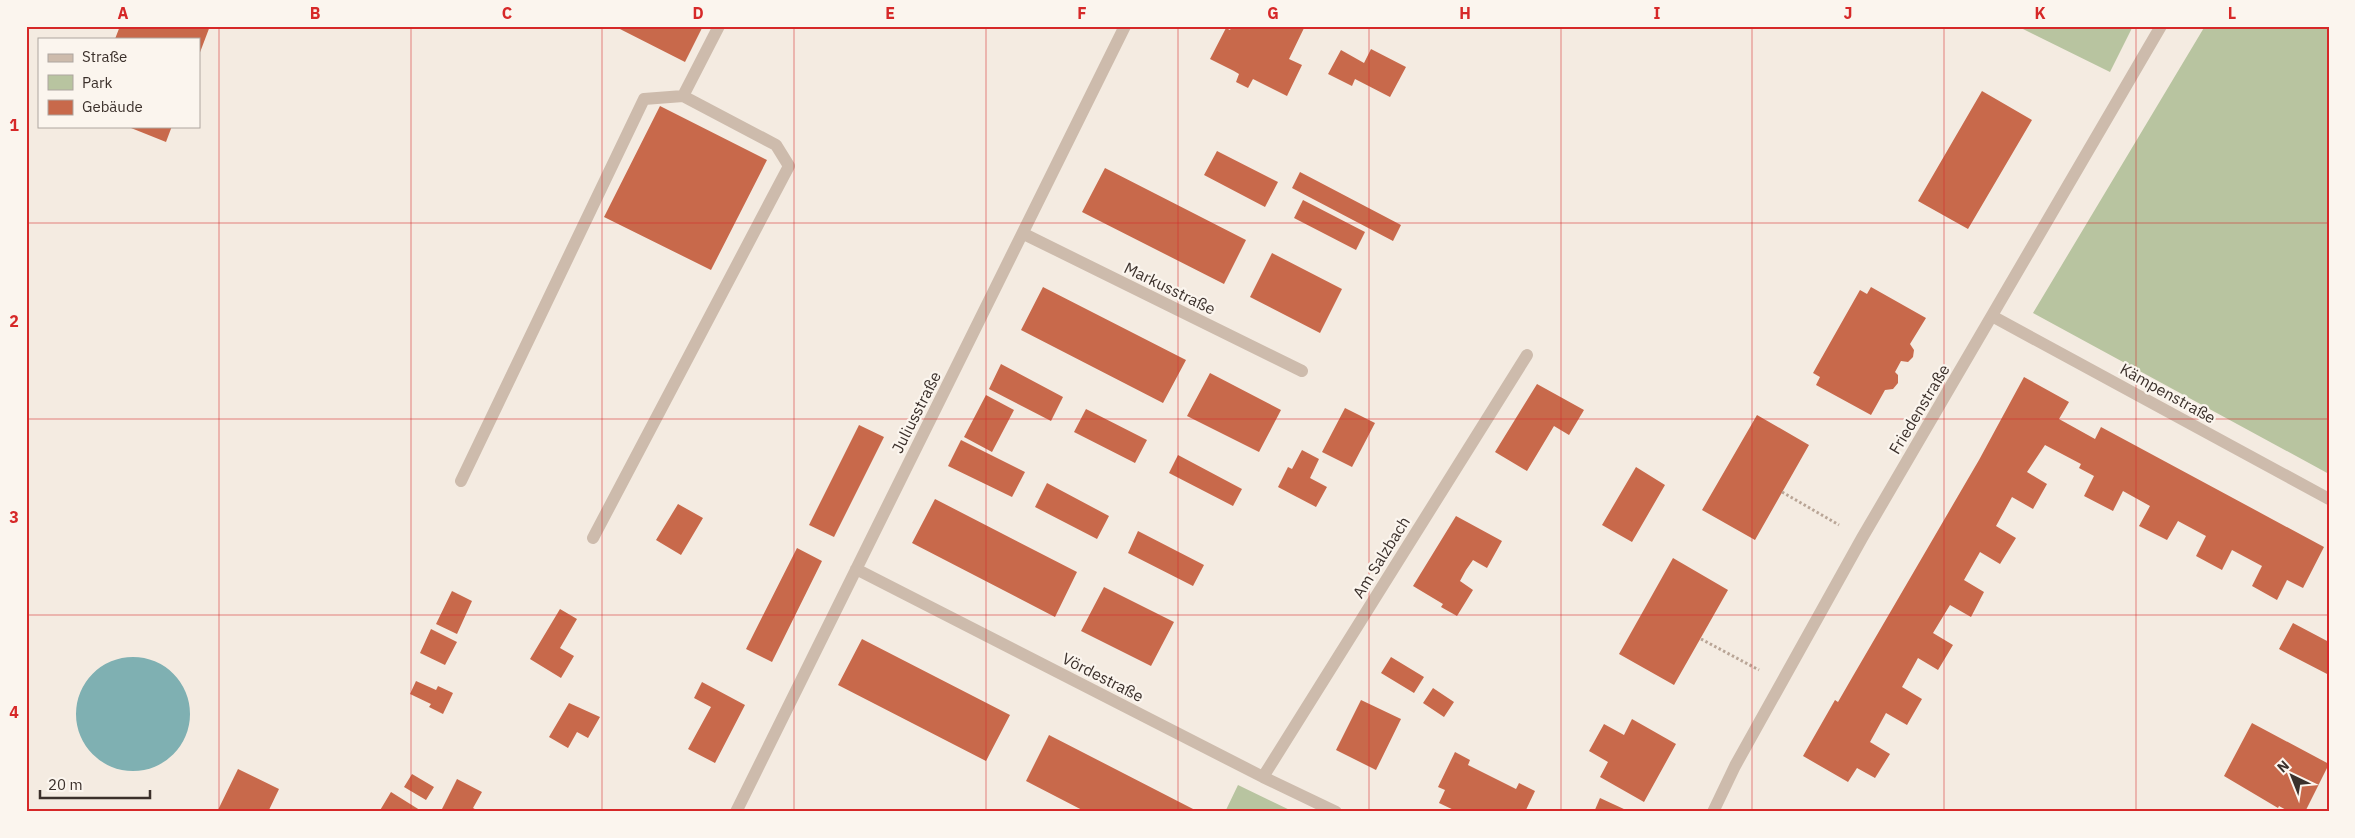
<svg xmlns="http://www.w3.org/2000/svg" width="2355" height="838" viewBox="0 0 2355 838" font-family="'IBM Plex Sans',sans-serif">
	<rect width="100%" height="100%" fill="#f4ebe1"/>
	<path fill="#b8c4a0" d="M 2017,26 L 2133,26 L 2110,72 Z
		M 2205,26 L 2329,26 L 2329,474 L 2033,313 Z
		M 1238,785 L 1294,812 L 1225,812 Z"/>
	<path fill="#7fb0b2" d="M76 714a57 57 0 1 1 114 0a57 57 0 1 1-114 0Z"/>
	<path fill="#c8694b" d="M 120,26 L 210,26 L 199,55 L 199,39 L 115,39 Z
		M 614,26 L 703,26 L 685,62 Z
		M 1232,26 L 1305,26 L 1289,59 L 1302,65 L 1287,96 L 1253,79 L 1248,88 L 1236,82 L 1239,74 L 1234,71 L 1210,59 L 1226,28 L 1230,30 Z
		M 1371,49 L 1406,67 L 1390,97 L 1355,79 L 1352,86 L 1328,74 L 1341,50 L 1364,63 Z
		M 1982,91 L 2032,120 L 1968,229 L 1918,201 Z
		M 660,106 L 767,160 L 711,270 L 604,217 Z
		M 126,126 L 172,126 L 166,142 Z
		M 1217,151 L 1278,182 L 1265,207 L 1204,175 Z
		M 1105,168 L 1246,240 L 1224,284 L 1082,212 Z
		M 1300,172 L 1401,225 L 1393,241 L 1292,188 Z
		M 1303,200 L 1365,232 L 1356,250 L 1294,218 Z
		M 1272,253 L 1342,289 L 1320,333 L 1250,297 Z
		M 1043,287 L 1186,360 L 1163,403 L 1021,330 Z
		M 1871,287 L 1926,318 L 1910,344 L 1914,350 L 1913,357 L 1908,362 L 1901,361 L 1895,372 L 1898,375 L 1898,383 L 1893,389 L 1885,390 L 1871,415 L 1816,385 L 1820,377 L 1813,373 L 1860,290 L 1867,294 Z
		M 1001,364 L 1063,397 L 1051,421 L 989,389 Z
		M 1210,373 L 1281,410 L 1259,452 L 1187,416 Z
		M 2024,377 L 2069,402 L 2059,419 L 2095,439 L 2101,427 L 2324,547 L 2303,588 L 2287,580 L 2277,600 L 2252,586 L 2262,566 L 2232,550 L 2222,570 L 2196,556 L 2206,536 L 2178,521 L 2167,540 L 2139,526 L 2150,506 L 2123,491 L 2113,511 L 2084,496 L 2094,476 L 2079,468 L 2081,464 L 2045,445 L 2027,472 L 2047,484 L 2033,509 L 2012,497 L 1996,526 L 2016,538 L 2000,564 L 1980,552 L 1964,580 L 1984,592 L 1971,617 L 1950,605 L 1933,633 L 1953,645 L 1938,670 L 1918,658 L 1902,687 L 1922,699 L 1907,725 L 1886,713 L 1870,742 L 1890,754 L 1875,778 L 1857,768 L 1848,782 L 1803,756 L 1835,700 L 1838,702 L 1853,676 L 1979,460 Z
		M 1537,384 L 1584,410 L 1569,435 L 1554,426 L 1527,471 L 1495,452 Z
		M 986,395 L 1014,410 L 992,452 L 964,437 Z
		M 1345,408 L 1375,423 L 1352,467 L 1322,452 Z
		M 1086,409 L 1147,440 L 1135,463 L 1074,432 Z
		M 1757,415 L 1809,445 L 1755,540 L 1702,510 Z
		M 859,425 L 884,437 L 834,537 L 809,525 Z
		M 961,440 L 1025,472 L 1012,497 L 948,466 Z
		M 1302,450 L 1319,459 L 1310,478 L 1327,487 L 1316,507 L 1278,487 L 1288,467 L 1292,469 Z
		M 1178,455 L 1242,489 L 1233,506 L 1169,473 Z
		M 1636,467 L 1665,485 L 1632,542 L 1602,525 Z
		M 1047,483 L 1109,516 L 1097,539 L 1035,507 Z
		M 935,499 L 1077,572 L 1055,617 L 912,543 Z
		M 678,504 L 703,518 L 681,555 L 656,540 Z
		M 1456,516 L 1502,541 L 1487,568 L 1473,560 L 1466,570 L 1460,581 L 1473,590 L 1457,616 L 1441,607 L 1443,604 L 1413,586 Z
		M 1138,531 L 1204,565 L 1193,586 L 1128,553 Z
		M 797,548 L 822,561 L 772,662 L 746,649 Z
		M 1673,558 L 1728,590 L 1674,685 L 1619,654 Z
		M 1104,587 L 1174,622 L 1151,666 L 1081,631 Z
		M 452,591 L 472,601 L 457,634 L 436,624 Z
		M 560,609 L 577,619 L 560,648 L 574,656 L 561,678 L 530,659 Z
		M 2293,623 L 2329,642 L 2329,675 L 2279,649 Z
		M 431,629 L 457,642 L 445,665 L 420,653 Z
		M 862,639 L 1010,715 L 986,761 L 838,685 Z
		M 1391,657 L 1424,677 L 1414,693 L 1381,673 Z
		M 416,681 L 436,690 L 438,686 L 453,693 L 443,714 L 429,707 L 431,704 L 410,694 Z
		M 702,682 L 745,705 L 715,763 L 688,749 L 711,707 L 694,698 Z
		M 1433,688 L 1454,702 L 1444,717 L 1423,703 Z
		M 1361,700 L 1401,719 L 1376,770 L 1336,750 Z
		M 569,703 L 600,717 L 588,738 L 577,732 L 568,748 L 549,737 Z
		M 1632,719 L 1676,744 L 1644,802 L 1600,777 L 1608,762 L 1589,751 L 1604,724 L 1624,735 Z
		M 2252,723 L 2329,764 L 2305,812 L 2290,812 L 2279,806 L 2278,808 L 2224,776 Z
		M 1049,735 L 1195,810 L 1194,812 L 1086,812 L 1026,781 Z
		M 1455,752 L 1470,760 L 1468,765 L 1516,789 L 1519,783 L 1535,791 L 1525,812 L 1458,812 L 1439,803 L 1445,790 L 1438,787 Z
		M 238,769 L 279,789 L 268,812 L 217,812 Z
		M 412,774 L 434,787 L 426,800 L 404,787 Z
		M 457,779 L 482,792 L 473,808 L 480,812 L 448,812 L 442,809 Z
		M 391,792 L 423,812 L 379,812 Z
		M 1600,798 L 1626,810 L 1625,812 L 1594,812 Z"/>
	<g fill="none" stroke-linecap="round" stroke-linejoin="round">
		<path stroke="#b9a596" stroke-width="3" stroke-dasharray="2.5 2.5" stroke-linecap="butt" d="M 1782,492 L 1839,525
			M 1701,639 L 1759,670"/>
		<path stroke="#cdbbac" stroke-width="12" d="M 683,96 L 719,26
			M 461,481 L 644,99 L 683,96 L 776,145 L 789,166 L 593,538"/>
		<path stroke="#cdbbac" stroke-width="12" d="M 1024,234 L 1302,371
			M 1992,316 L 2329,499
			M 856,569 L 1263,777 L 1336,812
			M 1263,777 L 1527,355
			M 736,812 L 1125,26
			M 1713,812 L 1735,766 L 1862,538 L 2161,26"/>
	</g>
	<path fill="none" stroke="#d62828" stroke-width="1" stroke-opacity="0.55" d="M 219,26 L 219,812M 411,26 L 411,812M 602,26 L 602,812M 794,26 L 794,812M 986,26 L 986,812M 1178,26 L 1178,812M 1369,26 L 1369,812M 1561,26 L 1561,812M 1752,26 L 1752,812M 1944,26 L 1944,812M 2136,26 L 2136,812M 26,223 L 2329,223M 26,419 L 2329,419M 26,615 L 2329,615"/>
	<g text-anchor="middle" stroke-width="4.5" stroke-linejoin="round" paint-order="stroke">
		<g font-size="16" fill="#3b302b" stroke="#fbf5ee">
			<text transform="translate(1170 288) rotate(26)" y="6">Markusstraße</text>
			<text transform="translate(2168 393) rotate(29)" y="6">Kämpenstraße</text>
			<text transform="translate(1919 409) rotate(-59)" y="6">Friedenstraße</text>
			<text transform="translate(916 412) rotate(-63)" y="6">Juliusstraße</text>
			<text transform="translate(1381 557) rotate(-58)" y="6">Am Salzbach</text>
			<text transform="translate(1103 677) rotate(27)" y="6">Vördestraße</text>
		</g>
	</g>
	<rect width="2355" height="838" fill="none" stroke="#fbf5ee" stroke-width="55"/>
	<rect x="38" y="38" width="162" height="90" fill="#fbf5ee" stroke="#aea6a0"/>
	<rect x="48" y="54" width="25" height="8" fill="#cdbbac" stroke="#aea6a0"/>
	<text x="82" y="62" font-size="15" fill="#3b302b">Straße</text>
	<rect x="48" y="75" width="25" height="15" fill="#b8c4a0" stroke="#aea6a0"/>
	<text x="82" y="88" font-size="15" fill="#3b302b">Park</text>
	<rect x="48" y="100" width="25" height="15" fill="#c8694b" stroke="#aea6a0"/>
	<text x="82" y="112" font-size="15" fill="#3b302b">Gebäude</text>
	<g transform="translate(2292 776) rotate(317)" stroke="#fbf5ee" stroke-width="4" paint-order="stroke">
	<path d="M0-4L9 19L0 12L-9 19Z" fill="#3b302b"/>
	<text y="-8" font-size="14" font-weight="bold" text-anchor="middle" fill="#3b302b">N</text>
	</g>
	<path d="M40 790v8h110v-8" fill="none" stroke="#3b302b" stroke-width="2.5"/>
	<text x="48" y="790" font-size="15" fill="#3b302b" stroke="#fbf5ee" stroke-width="4" paint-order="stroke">20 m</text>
	<rect x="28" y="28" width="2300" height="782" fill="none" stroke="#d62828" stroke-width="2"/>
	<g font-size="16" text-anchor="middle" font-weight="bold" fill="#d62828">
		<text x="123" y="19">A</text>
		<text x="315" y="19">B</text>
		<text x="507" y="19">C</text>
		<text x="698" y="19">D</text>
		<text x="890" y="19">E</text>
		<text x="1082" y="19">F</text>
		<text x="1273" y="19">G</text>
		<text x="1465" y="19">H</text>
		<text x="1657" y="19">I</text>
		<text x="1848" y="19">J</text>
		<text x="2040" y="19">K</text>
		<text x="2232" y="19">L</text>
		<text x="14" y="131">1</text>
		<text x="14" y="327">2</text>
		<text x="14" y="523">3</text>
		<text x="14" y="718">4</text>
	</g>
</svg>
